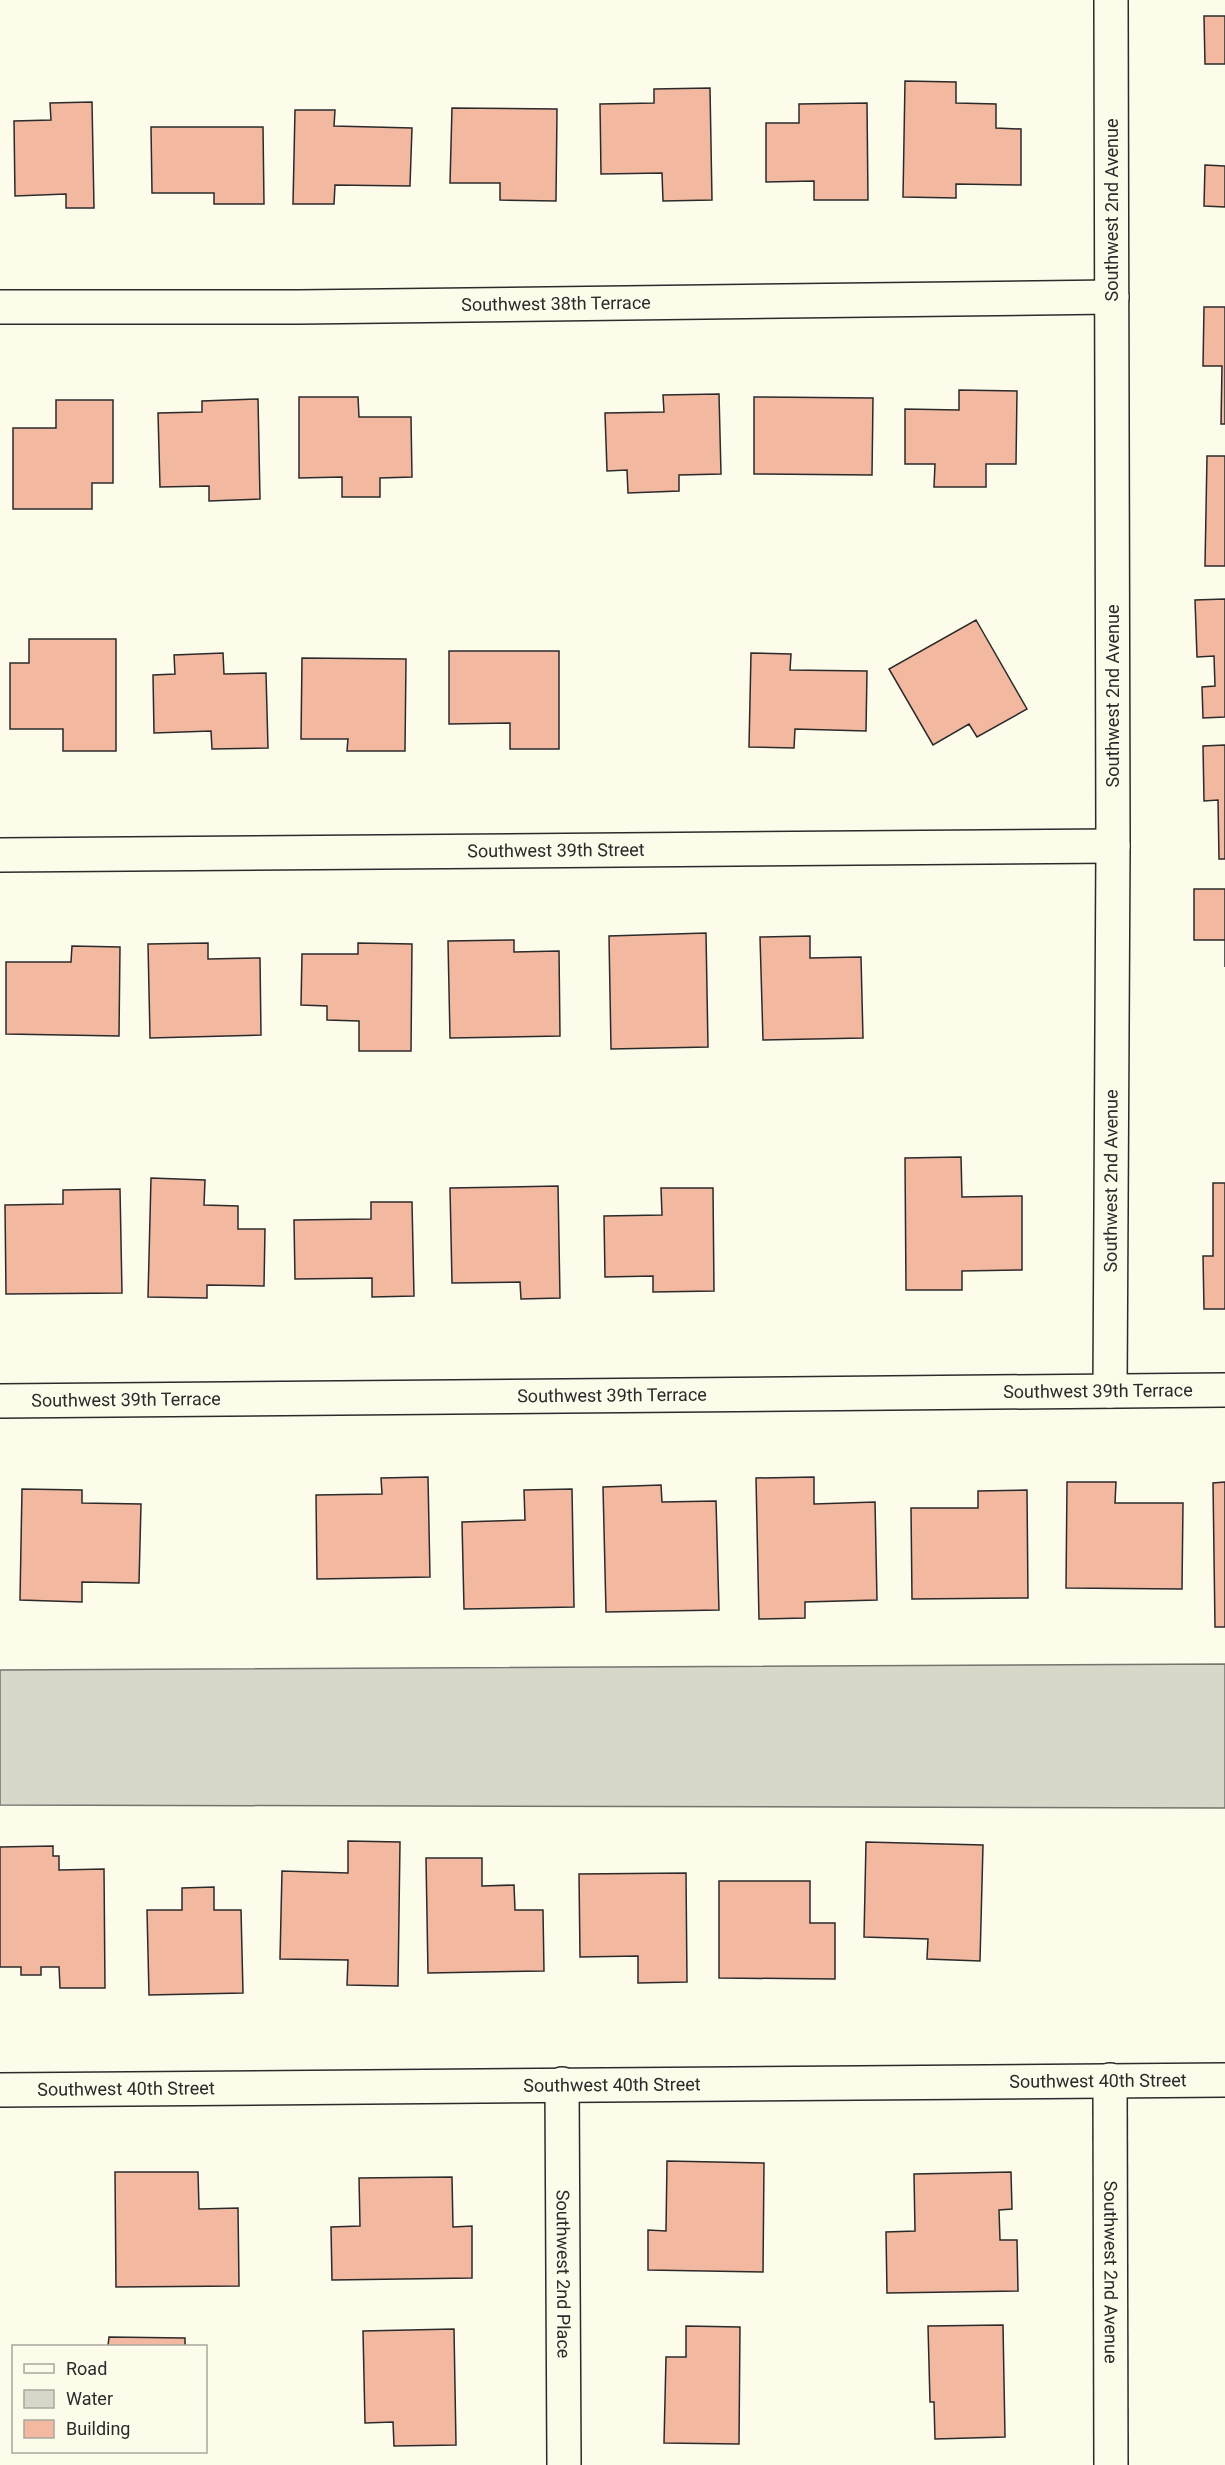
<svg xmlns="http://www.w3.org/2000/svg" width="1225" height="2465" viewBox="0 0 1225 2465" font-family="Roboto,sans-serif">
	<rect width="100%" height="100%" fill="#fdfbea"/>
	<path fill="#d8d7c9" stroke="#74746e" stroke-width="1.5" d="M 1225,1664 L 1225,1808 L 0,1805 L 0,1670 Z"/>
	<path fill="#f2b8a0" stroke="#2b2b2b" stroke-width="1.5" d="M 1204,16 L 1225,16 L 1225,64 L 1205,64 Z
		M 905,81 L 956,82 L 956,103 L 996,104 L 996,128 L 1021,129 L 1021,185 L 956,184 L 956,198 L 903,197 Z
		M 710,88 L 712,200 L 663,201 L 662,173 L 601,174 L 600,104 L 654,103 L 654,89 Z
		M 92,102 L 94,208 L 66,208 L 66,194 L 15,196 L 14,121 L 51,120 L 50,103 Z
		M 867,103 L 868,200 L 814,200 L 814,181 L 766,182 L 766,123 L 799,123 L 799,104 Z
		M 452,108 L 557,109 L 556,201 L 500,200 L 500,183 L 450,183 Z
		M 295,110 L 335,110 L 334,126 L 412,128 L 410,186 L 335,185 L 334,204 L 293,204 Z
		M 151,127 L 263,127 L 264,204 L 214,204 L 214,193 L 152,193 Z
		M 1205,165 L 1225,166 L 1225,207 L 1204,206 Z
		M 1204,307 L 1225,307 L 1225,424 L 1221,424 L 1222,366 L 1203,366 Z
		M 959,390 L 1017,391 L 1016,464 L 986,464 L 986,487 L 934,487 L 935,464 L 905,464 L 905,409 L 959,410 Z
		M 719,394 L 721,474 L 679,475 L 679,491 L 628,493 L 627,470 L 607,471 L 605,413 L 664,412 L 663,395 Z
		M 299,397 L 358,397 L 359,417 L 411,417 L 412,477 L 380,478 L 380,497 L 342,497 L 342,477 L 299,478 Z
		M 754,397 L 873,398 L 872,475 L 754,474 Z
		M 258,399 L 260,499 L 209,501 L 209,486 L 160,487 L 158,413 L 202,412 L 202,401 Z
		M 56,400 L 113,400 L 113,483 L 92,483 L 92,509 L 13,509 L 13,428 L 56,428 Z
		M 1207,456 L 1225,456 L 1225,566 L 1205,566 Z
		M 1225,599 L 1225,717 L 1203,718 L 1202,687 L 1215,686 L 1214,656 L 1197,657 L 1195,600 Z
		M 976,620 L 1027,709 L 977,737 L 969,724 L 933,745 L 889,669 Z
		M 29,639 L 116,639 L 116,751 L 63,751 L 63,729 L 10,729 L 10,663 L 29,663 Z
		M 449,651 L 559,651 L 559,749 L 510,749 L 510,723 L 449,724 Z
		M 223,653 L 224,674 L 266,673 L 268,748 L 212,749 L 211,731 L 154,733 L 153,675 L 175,674 L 174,655 Z
		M 751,653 L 791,654 L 790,670 L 867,671 L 866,731 L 795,729 L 794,748 L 749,747 Z
		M 302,658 L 406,659 L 405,751 L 347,751 L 348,739 L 301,739 Z
		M 1225,745 L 1225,859 L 1219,859 L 1218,800 L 1204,801 L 1203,746 Z
		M 1194,889 L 1225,889 L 1225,967 L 1225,940 L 1194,940 Z
		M 706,933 L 708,1047 L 611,1049 L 609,936 Z
		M 810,936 L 810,958 L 861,957 L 863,1038 L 763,1040 L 760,937 Z
		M 514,940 L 514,952 L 559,951 L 560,1036 L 450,1038 L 448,941 Z
		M 208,943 L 208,959 L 260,958 L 261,1035 L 150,1038 L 148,944 Z
		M 358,943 L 412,944 L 411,1051 L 359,1051 L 359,1021 L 327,1020 L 327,1006 L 301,1005 L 302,954 L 358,954 Z
		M 72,946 L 120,947 L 119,1036 L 6,1034 L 6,962 L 71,962 Z
		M 961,1157 L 962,1197 L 1022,1196 L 1022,1270 L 962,1271 L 962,1290 L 906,1290 L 905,1158 Z
		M 151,1178 L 205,1180 L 204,1205 L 238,1206 L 238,1229 L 265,1229 L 264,1286 L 207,1285 L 207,1298 L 148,1297 Z
		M 1213,1183 L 1225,1183 L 1225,1309 L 1204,1309 L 1203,1256 L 1213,1256 Z
		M 558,1186 L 560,1298 L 521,1299 L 520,1282 L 452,1283 L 450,1188 Z
		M 661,1188 L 713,1188 L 714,1291 L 653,1292 L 653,1276 L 605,1277 L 604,1216 L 662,1215 Z
		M 120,1189 L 122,1293 L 6,1294 L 5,1205 L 63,1204 L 63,1190 Z
		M 371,1202 L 412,1202 L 414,1296 L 372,1297 L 372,1278 L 295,1279 L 294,1220 L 371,1219 Z
		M 428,1477 L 430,1577 L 317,1579 L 316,1495 L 382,1494 L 381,1478 Z
		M 814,1477 L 814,1504 L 875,1502 L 877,1600 L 805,1602 L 805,1618 L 759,1619 L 756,1478 Z
		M 1067,1482 L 1116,1482 L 1115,1503 L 1183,1503 L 1182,1589 L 1066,1588 Z
		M 1225,1482 L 1225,1627 L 1215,1627 L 1213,1483 Z
		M 661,1485 L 662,1502 L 716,1501 L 719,1610 L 606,1612 L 603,1487 Z
		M 22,1489 L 82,1490 L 82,1503 L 141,1504 L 139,1583 L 82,1582 L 82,1602 L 20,1600 Z
		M 572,1489 L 574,1607 L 464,1609 L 462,1522 L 525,1520 L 524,1490 Z
		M 1027,1490 L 1028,1598 L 912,1599 L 911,1508 L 978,1508 L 978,1491 Z
		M 348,1841 L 400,1842 L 398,1986 L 347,1985 L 348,1960 L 280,1959 L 282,1871 L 348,1873 Z
		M 866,1842 L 983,1845 L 980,1961 L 927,1959 L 928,1939 L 864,1937 Z
		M 53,1846 L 53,1856 L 59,1856 L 59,1870 L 104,1869 L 105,1988 L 60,1988 L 59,1967 L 41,1967 L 41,1975 L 21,1975 L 21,1967 L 0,1967 L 0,1847 Z
		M 426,1858 L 482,1858 L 482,1886 L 514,1885 L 515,1910 L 543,1910 L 544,1971 L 428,1973 Z
		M 686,1873 L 687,1982 L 638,1983 L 638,1956 L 580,1957 L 579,1874 Z
		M 719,1881 L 810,1881 L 810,1923 L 835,1923 L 835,1979 L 719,1978 Z
		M 214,1887 L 214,1910 L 241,1910 L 243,1993 L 149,1995 L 147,1910 L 182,1910 L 182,1888 Z
		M 667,2161 L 764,2163 L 763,2272 L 648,2270 L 648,2230 L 666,2231 Z
		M 115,2172 L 198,2172 L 199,2209 L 238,2208 L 239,2286 L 116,2287 Z
		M 1011,2172 L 1012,2209 L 999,2210 L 1000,2240 L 1017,2240 L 1018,2291 L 887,2293 L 886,2232 L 915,2231 L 914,2174 Z
		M 452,2177 L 453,2227 L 472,2226 L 472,2278 L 332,2280 L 331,2227 L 360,2226 L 359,2178 Z
		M 1003,2325 L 1005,2437 L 935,2439 L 934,2402 L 930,2402 L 928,2326 Z
		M 686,2326 L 740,2327 L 739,2444 L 664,2443 L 666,2357 L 686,2357 Z
		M 454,2329 L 456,2445 L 394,2446 L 393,2422 L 365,2423 L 363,2331 Z
		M 109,2337 L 185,2338 L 185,2346 L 108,2346 Z"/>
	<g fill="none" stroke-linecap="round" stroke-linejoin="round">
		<defs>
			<g id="minor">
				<path id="s1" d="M 0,307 L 299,307 L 1112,297"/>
				<path id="s2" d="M 0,855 L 1113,846"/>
				<path id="s3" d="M 1110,1391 L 1113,846 L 1111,0"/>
				<path id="s4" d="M 0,1401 L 1225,1390"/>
				<path id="s5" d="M 1110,2080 L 1111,2465"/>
				<path id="s6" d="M 562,2084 L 564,2465"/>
				<path id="s7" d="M 0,2090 L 1225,2080"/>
			</g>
		</defs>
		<use href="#minor" stroke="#2b2b2b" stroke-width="36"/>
		<use href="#minor" stroke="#fdfbea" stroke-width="33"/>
	</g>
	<g text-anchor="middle" stroke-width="4.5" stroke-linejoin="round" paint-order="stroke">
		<g font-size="18" fill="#2b2b2b" stroke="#fdfbea">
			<text transform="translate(1112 210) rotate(-90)" y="6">Southwest 2nd Avenue</text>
			<text dy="6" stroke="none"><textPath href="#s1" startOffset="556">Southwest 38th Terrace</textPath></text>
			<text transform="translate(1113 696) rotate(-90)" y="6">Southwest 2nd Avenue</text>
			<text dy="6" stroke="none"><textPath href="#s2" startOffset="556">Southwest 39th Street</textPath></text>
			<text dy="6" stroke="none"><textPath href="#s3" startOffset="210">Southwest 2nd Avenue</textPath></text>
			<text dy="6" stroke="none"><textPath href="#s4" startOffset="1098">Southwest 39th Terrace</textPath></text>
			<text dy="6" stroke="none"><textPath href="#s4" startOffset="612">Southwest 39th Terrace</textPath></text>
			<text dy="6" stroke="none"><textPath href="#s4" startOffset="126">Southwest 39th Terrace</textPath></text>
			<text dy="6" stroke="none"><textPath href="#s7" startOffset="1098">Southwest 40th Street</textPath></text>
			<text dy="6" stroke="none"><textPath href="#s7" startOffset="612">Southwest 40th Street</textPath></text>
			<text dy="6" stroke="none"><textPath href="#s7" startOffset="126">Southwest 40th Street</textPath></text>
			<text dy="6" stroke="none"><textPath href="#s5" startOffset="192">Southwest 2nd Avenue</textPath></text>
			<text dy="6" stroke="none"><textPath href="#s6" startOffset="190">Southwest 2nd Place</textPath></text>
		</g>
	</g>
	<rect x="12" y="2345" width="195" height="108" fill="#fdfbea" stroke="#a9a89e" stroke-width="1.5"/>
	<rect x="24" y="2364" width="30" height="9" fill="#fdfbea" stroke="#a9a89e" stroke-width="1.5"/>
	<text x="66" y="2375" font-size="18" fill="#2b2b2b">Road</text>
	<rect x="24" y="2390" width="30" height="18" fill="#d8d7c9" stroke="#a9a89e" stroke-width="1.5"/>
	<text x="66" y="2405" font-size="18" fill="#2b2b2b">Water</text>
	<rect x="24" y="2420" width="30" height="18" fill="#f2b8a0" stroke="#a9a89e" stroke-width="1.5"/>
	<text x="66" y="2435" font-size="18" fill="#2b2b2b">Building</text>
</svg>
